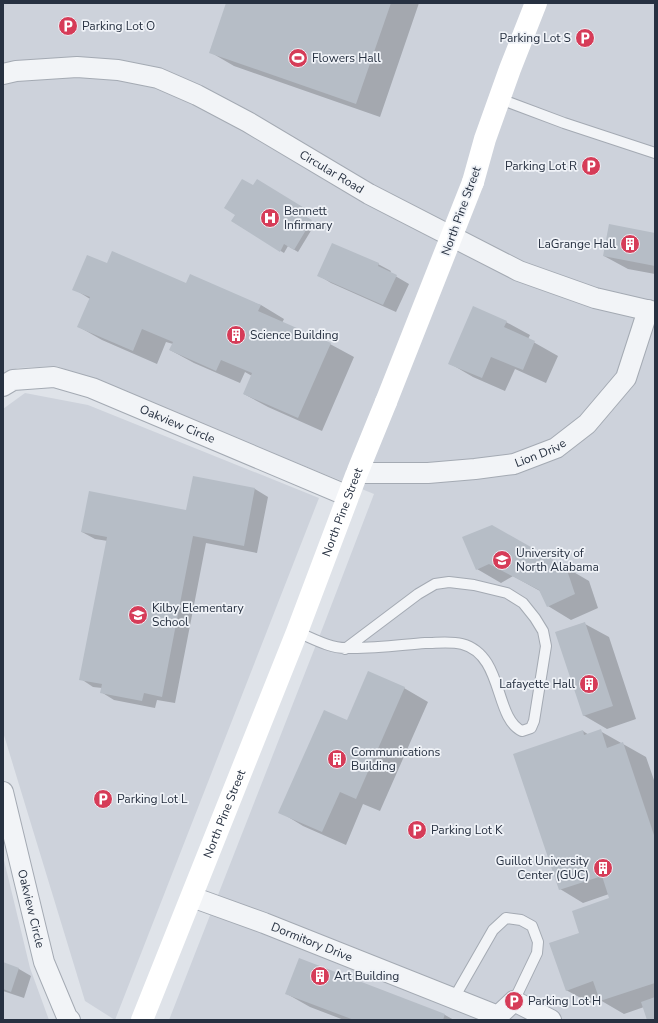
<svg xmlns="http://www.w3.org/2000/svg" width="658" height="1023" viewBox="0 0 658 1023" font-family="'Nunito Sans',sans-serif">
	<rect width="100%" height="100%" fill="#dfe3e9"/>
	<path fill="#cdd2db" d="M 3,3 L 655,3 L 655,1020 L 169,1020 L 323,627 L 374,494 L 57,366 L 18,368 L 3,374 Z
		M 25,393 L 88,405 L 319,498 L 115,1020 L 85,1001 L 3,732 L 3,409 Z
		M 3,856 L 30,968 L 49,1020 L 3,1020 Z"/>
	<path fill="#0003" d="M 227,3 L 419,3 L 380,117 L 234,66 L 210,52 Z
		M 257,180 L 309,212 L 306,218 L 315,224 L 298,252 L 288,246 L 284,253 L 232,221 Z
		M 655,234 L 655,274 L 628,269 L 604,256 Z
		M 108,264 L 186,284 L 261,305 L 284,319 L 282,323 L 330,344 L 354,357 L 322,431 L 268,407 L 244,394 L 252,376 L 245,372 L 240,383 L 194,363 L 170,350 L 173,344 L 166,342 L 157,364 L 102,340 L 79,327 L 90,299 L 74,289 Z
		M 378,264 L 391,271 L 390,273 L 409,284 L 396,312 L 331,283 L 318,275 Z
		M 506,322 L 530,335 L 528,339 L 558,356 L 546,383 L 515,369 L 505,391 L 473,377 L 449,363 Z
		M 194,477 L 255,489 L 268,497 L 257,553 L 206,543 L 175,703 L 157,700 L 155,708 L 114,700 L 101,692 L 102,688 L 93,687 L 81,679 L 108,541 L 95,539 L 82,532 L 187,511 Z
		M 464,538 L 565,567 L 589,581 L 598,608 L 571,620 L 548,606 L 540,591 L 513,576 L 501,583 L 477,569 Z
		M 585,624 L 609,637 L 636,719 L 607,729 L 583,715 Z
		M 404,688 L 428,702 L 380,811 L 363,804 L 346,845 L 303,826 L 280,812 Z
		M 583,731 L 589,735 L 600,731 L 646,757 L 655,783 L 655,1020 L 648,1020 L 644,1007 L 624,1014 L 600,1000 L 590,1003 L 566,990 L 581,934 L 610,899 L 609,894 L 583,903 L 560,889 Z
		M 3,963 L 19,969 L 31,976 L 24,998 L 3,991 Z
		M 287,994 L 445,1015 L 454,1020 L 344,1020 L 310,1007 Z"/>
	<path fill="#b6bdc6" d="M 226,3 L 391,3 L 356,104 L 209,53 Z
		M 242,179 L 253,185 L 257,179 L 306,209 L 303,215 L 312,220 L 294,250 L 284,244 L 280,252 L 231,221 L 235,215 L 224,208 Z
		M 609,224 L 655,233 L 655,266 L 603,256 Z
		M 332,243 L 379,263 L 378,266 L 397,275 L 383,305 L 317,276 Z
		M 112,251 L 186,283 L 190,274 L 261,305 L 258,311 L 331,343 L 298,418 L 243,394 L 252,373 L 221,360 L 216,371 L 169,350 L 173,342 L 142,329 L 133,351 L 77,327 L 90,297 L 72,290 L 87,255 L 107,263 Z
		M 473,306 L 507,321 L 504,327 L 535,341 L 523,370 L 491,357 L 482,378 L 448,364 Z
		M 193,476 L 255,488 L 244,546 L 193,536 L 162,697 L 144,693 L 142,701 L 100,693 L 102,684 L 79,680 L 107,537 L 81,532 L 89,491 L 186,510 Z
		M 492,525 L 566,567 L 575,594 L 547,607 L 539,590 L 489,564 L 476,570 L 462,537 Z
		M 585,622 L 613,706 L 583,716 L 555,632 Z
		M 368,671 L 405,687 L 356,799 L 340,792 L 322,832 L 278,813 L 324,710 L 347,720 Z
		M 601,729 L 607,748 L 623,742 L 655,838 L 655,983 L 600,1001 L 593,981 L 566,991 L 549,943 L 579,933 L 572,911 L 609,898 L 602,876 L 559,890 L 513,754 L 583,730 L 584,735 Z
		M 299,958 L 445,1014 L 443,1020 L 354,1020 L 285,994 Z
		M 3,962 L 19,968 L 11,992 L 3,989 Z
		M 655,997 L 655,1020 L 647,1020 L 641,1002 Z"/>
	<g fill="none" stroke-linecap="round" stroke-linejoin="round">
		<defs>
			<path id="service" d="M 500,99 L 564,123 L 655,153
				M 297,632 C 312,638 329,648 346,648 C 371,649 400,645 425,643 C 437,643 451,641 462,644 C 504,655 494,718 522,731 L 531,728 L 534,721 L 546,646 L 543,631 L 535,618 L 523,603 L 507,593 L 474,585 L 449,582 L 435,584 L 418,594 L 345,649
				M 454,998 L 493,930 L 506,918 L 521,920 L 532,926 L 538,942 L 537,953 L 514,1001"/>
			<g id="minor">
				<path id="s1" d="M 3,74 L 16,71 L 77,67 L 118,70 L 158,78 L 197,95 L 248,122 L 369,194 L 519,271 L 595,298 L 655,312"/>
				<path id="s2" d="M 3,386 L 13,380 L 54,377 L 92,388 L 348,496"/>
				<path id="s3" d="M 357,473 L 428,473 L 475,469 L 514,464 L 556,448 L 587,424 L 626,378 L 648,310"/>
				<path id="s4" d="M 3,792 L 44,962 L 67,1017 L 70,1020"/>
				<path id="s5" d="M 192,897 L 264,923 L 498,1016 L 514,1001 L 551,1020"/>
			</g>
		</defs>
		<use href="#service" stroke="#a4aab3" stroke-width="12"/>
		<use href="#minor" stroke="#a4aab3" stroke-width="22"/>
		<use href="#service" stroke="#f2f4f7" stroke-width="10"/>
		<use href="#minor" stroke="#f2f4f7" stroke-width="20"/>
		<g stroke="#fff" stroke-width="22">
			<path d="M 473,182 L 485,139 L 510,69 L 536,3"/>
			<path id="s6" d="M 142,1020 L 297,632 L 357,473 L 386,402"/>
		</g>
		<path stroke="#fff" stroke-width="22" d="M 386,402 L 473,182"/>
	</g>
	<defs>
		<symbol id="parking-disc" viewBox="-11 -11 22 22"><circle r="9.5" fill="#d63c58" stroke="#eff2f7"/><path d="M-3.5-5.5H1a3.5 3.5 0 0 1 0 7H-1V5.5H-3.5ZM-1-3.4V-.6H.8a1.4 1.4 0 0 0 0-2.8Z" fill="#fff"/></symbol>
		<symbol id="stadium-disc" viewBox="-11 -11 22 22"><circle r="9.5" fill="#d63c58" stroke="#eff2f7"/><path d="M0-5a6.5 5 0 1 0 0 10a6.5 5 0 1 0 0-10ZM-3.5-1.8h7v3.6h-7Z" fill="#fff"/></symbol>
		<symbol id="hospital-disc" viewBox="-11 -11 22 22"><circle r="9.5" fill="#d63c58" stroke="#eff2f7"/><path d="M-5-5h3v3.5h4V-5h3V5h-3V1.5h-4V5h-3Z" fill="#fff"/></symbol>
		<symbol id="building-disc" viewBox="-11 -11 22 22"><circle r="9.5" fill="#d63c58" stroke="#eff2f7"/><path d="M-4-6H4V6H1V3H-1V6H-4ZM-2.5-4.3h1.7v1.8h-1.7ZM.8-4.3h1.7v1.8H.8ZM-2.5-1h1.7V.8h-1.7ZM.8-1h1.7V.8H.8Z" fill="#fff"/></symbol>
		<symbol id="university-disc" viewBox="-11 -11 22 22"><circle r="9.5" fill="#d63c58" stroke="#eff2f7"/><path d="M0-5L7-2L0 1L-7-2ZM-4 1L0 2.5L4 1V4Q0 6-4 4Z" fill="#fff"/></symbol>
		<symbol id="school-disc" viewBox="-11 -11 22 22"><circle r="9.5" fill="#d63c58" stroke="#eff2f7"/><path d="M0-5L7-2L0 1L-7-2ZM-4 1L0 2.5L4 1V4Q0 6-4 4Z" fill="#fff"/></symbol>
	</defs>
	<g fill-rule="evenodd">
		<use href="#parking-disc" x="57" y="15" width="22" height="22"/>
		<use href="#parking-disc" x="574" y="27" width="22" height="22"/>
		<use href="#stadium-disc" x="287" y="47" width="22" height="22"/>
		<use href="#parking-disc" x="580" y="155" width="22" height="22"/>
		<use href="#hospital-disc" x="259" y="207" width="22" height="22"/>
		<use href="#building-disc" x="619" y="233" width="22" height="22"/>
		<use href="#building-disc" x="225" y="324" width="22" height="22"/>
		<use href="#university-disc" x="491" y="549" width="22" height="22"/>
		<use href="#school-disc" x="127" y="604" width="22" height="22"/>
		<use href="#building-disc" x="578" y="673" width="22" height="22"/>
		<use href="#building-disc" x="326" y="748" width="22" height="22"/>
		<use href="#parking-disc" x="92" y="788" width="22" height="22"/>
		<use href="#parking-disc" x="406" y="819" width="22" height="22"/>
		<use href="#building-disc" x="592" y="857" width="22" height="22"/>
		<use href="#building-disc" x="309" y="965" width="22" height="22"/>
		<use href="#parking-disc" x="503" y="990" width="22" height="22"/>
	</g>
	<g text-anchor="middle" stroke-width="3.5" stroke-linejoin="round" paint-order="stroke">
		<g font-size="12" fill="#273141" stroke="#eff2f7" text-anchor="start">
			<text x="82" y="30">Parking Lot O</text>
			<text x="571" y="42" text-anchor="end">Parking Lot S</text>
			<text x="312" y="62">Flowers Hall</text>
			<text x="577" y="170" text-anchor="end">Parking Lot R</text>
			<text x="284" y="215">Bennett<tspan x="284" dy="14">Infirmary</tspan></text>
			<text x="616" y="248" text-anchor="end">LaGrange Hall</text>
			<text x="250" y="339">Science Building</text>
			<text x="516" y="557">University of<tspan x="516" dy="14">North Alabama</tspan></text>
			<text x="152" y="612">Kilby Elementary<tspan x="152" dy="14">School</tspan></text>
			<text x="575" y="688" text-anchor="end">Lafayette Hall</text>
			<text x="351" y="756">Communications<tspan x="351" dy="14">Building</tspan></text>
			<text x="117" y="803">Parking Lot L</text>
			<text x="431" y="834">Parking Lot K</text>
			<text x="589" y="865" text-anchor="end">Guillot University<tspan x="589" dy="14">Center (GUC)</tspan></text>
			<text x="334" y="980">Art Building</text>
			<text x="528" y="1005">Parking Lot H</text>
		</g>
		<g font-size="12" fill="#273141" stroke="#eff2f7">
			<text dy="4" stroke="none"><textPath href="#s1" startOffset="354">Circular Road</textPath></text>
			<text transform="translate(461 211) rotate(-70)" y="4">North Pine Street</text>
			<text dy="4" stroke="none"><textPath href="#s2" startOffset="185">Oakview Circle</textPath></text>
			<text dy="4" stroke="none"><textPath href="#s3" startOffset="186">Lion Drive</textPath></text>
			<text dy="4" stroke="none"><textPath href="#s6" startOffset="546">North Pine Street</textPath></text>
			<text dy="4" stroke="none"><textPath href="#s6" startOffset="222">North Pine Street</textPath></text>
			<text dy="4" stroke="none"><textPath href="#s4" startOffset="120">Oakview Circle</textPath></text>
			<text dy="4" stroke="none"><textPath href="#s5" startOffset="128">Dormitory Drive</textPath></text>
		</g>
	</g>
	<rect width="658" height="1023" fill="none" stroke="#273141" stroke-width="8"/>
</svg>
